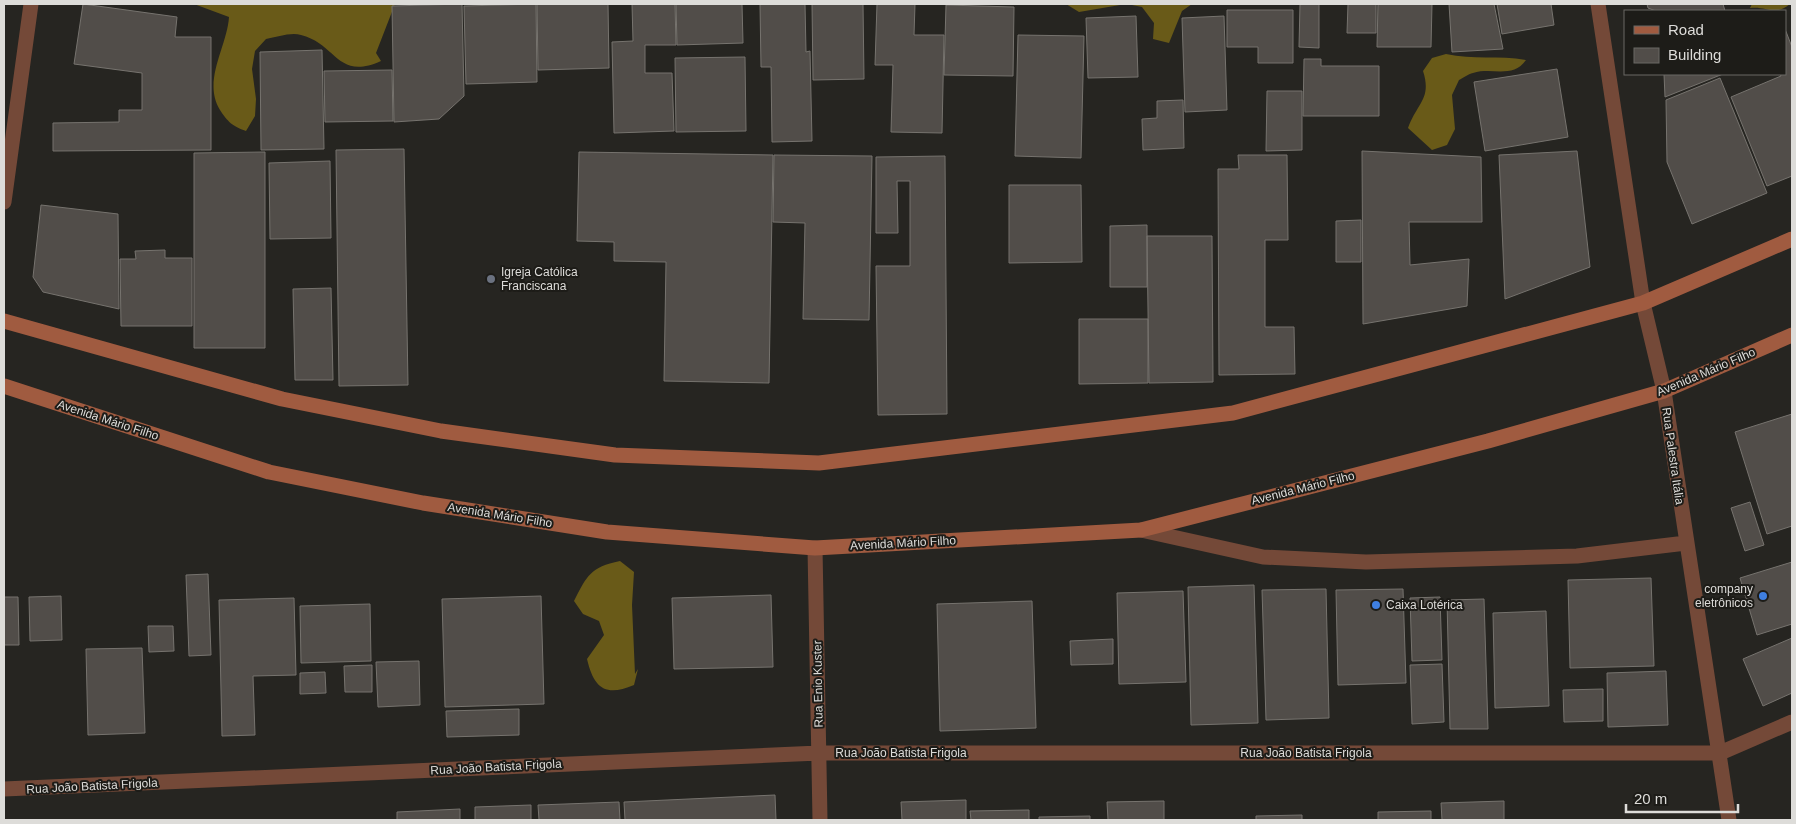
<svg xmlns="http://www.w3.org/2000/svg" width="1796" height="824" viewBox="0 0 1796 824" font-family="Arial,sans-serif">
	<rect width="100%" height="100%" fill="#262521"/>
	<path fill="#695a18" d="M 194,4 L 395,4 L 376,53 L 381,61 C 337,81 337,44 301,35 C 291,32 277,37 266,39 L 255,51 L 252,69 L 256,99 L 255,116 L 246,131 C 232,126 228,122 220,110 C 202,81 227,47 229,17 Z
		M 1066,4 L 1126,4 L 1079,12 Z
		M 1127,4 L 1192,4 L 1182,11 L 1169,43 L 1153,39 L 1154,23 L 1142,7 Z
		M 1752,4 L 1790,4 C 1774,17 1768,6 1750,8 Z
		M 1446,54 C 1473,60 1499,55 1526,60 C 1513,79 1492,67 1473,73 C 1468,74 1463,78 1459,80 L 1452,95 L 1455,129 L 1447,145 L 1432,150 L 1408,128 C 1417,103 1432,99 1423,71 L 1432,58 Z
		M 620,561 L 634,572 L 632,605 L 635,674 L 638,669 L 634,685 C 606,697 594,689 587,659 L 604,635 L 599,621 L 583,614 L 574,601 C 587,576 590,567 620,561 Z"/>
	<path fill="#514d49" stroke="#76736e" d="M 83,4 L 177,17 L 175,37 L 211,37 L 211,150 L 53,151 L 53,123 L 119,122 L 119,110 L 142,110 L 142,73 L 74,64 Z
		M 462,4 L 464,96 L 439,119 L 394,122 L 392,6 Z
		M 536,4 L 537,82 L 466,84 L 464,6 Z
		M 537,4 L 608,4 L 609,68 L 538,70 Z
		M 632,4 L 675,4 L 676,45 L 645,45 L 645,73 L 672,73 L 674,131 L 614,133 L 612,42 L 633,41 Z
		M 676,4 L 742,4 L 743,43 L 677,45 Z
		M 760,4 L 805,4 L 806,52 L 810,51 L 812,141 L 772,142 L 771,67 L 761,67 Z
		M 812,4 L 863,4 L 864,79 L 813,80 Z
		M 877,4 L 915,4 L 914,35 L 944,35 L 942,133 L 891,132 L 893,65 L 875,65 Z
		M 1300,4 L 1319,4 L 1319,48 L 1299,47 Z
		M 1348,4 L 1376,4 L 1376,33 L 1347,33 Z
		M 1378,4 L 1432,4 L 1431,47 L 1377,47 Z
		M 1449,4 L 1494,4 L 1503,49 L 1452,52 Z
		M 1497,4 L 1551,4 L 1554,25 L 1502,34 Z
		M 1647,4 L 1723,4 L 1725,11 L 1656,11 L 1648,8 Z
		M 946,5 L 1014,7 L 1013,76 L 944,75 Z
		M 1227,10 L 1293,10 L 1293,63 L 1258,63 L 1258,47 L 1227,47 Z
		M 1136,16 L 1138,77 L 1088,78 L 1086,18 Z
		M 1224,16 L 1227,110 L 1185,112 L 1182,18 Z
		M 1785,29 L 1792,47 L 1792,176 L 1767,186 L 1731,97 L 1781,76 L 1780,74 L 1785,74 Z
		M 1018,35 L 1084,36 L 1081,158 L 1015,156 Z
		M 322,50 L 324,149 L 261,150 L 260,52 Z
		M 745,57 L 746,131 L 676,132 L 675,58 Z
		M 1304,59 L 1321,59 L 1321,66 L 1379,66 L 1379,116 L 1303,116 Z
		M 1557,69 L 1568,137 L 1485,151 L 1474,82 Z
		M 392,70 L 393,121 L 325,122 L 324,71 Z
		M 1664,74 L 1723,74 L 1665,97 Z
		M 1720,78 L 1767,193 L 1692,224 L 1667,162 L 1666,100 Z
		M 1267,91 L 1302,91 L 1302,150 L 1266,151 Z
		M 1183,100 L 1184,148 L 1143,150 L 1142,119 L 1157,118 L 1157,101 Z
		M 404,149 L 408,385 L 339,386 L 336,150 Z
		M 1362,151 L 1481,157 L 1482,222 L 1409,222 L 1410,265 L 1469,259 L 1467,306 L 1363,324 Z
		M 1577,151 L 1590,267 L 1505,299 L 1499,155 Z
		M 265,152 L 265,348 L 194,348 L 194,153 Z
		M 579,152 L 773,155 L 769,383 L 664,381 L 666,262 L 614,261 L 614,242 L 577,241 Z
		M 774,155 L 872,156 L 869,320 L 803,319 L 805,223 L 773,222 Z
		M 1238,155 L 1287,155 L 1288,240 L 1265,240 L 1265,327 L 1294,327 L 1295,374 L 1219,375 L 1218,169 L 1239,169 Z
		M 945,156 L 947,414 L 878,415 L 876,266 L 910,266 L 910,181 L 897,181 L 898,233 L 876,233 L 876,157 Z
		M 330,161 L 331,238 L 270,239 L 269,163 Z
		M 1009,185 L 1081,185 L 1082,262 L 1009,263 Z
		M 41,205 L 118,214 L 119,309 L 43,292 L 33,277 Z
		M 1361,220 L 1361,262 L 1336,262 L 1336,221 Z
		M 1147,225 L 1147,287 L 1110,287 L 1110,226 Z
		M 1147,236 L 1212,236 L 1213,382 L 1149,383 Z
		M 165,250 L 165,258 L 192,258 L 192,326 L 121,326 L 120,259 L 136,259 L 135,251 Z
		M 331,288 L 333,380 L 295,380 L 293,289 Z
		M 1079,319 L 1148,319 L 1148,383 L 1079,384 Z
		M 1792,414 L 1792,526 L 1767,534 L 1735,432 Z
		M 1750,502 L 1764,545 L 1745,551 L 1731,508 Z
		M 1792,562 L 1792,624 L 1757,635 L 1740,578 Z
		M 208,574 L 211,655 L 189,656 L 186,575 Z
		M 1651,578 L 1654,666 L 1570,668 L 1568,580 Z
		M 1254,585 L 1258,723 L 1191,725 L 1188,587 Z
		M 1326,589 L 1329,718 L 1266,720 L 1262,590 Z
		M 1403,589 L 1406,683 L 1338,685 L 1336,590 Z
		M 1183,591 L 1186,682 L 1119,684 L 1117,593 Z
		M 771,595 L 773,667 L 674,669 L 672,598 Z
		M 61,596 L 62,640 L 30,641 L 29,597 Z
		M 541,596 L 544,704 L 445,707 L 442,599 Z
		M 4,597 L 18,597 L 19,645 L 4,645 Z
		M 1440,597 L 1442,660 L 1412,661 L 1410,598 Z
		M 294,598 L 296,675 L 253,676 L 255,735 L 222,736 L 219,600 Z
		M 1484,599 L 1488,729 L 1450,729 L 1447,600 Z
		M 1032,601 L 1036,728 L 940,731 L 937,604 Z
		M 370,604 L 371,661 L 301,663 L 300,606 Z
		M 1546,611 L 1549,706 L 1495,708 L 1493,613 Z
		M 148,626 L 173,626 L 174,651 L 149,652 Z
		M 1792,638 L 1792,693 L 1763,706 L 1743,659 Z
		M 1113,639 L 1113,664 L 1071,665 L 1070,641 Z
		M 142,648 L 145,733 L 88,735 L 86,649 Z
		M 419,661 L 420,705 L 378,707 L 376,662 Z
		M 1442,664 L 1444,722 L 1412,724 L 1410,665 Z
		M 372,665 L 372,692 L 345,692 L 344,666 Z
		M 1666,671 L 1668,725 L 1608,727 L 1607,673 Z
		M 325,672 L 326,693 L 300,694 L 300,673 Z
		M 1603,689 L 1603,721 L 1564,722 L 1563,690 Z
		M 519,709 L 519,735 L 447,737 L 446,711 Z
		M 775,795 L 776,820 L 625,820 L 624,802 Z
		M 966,800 L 966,820 L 902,820 L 901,802 Z
		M 1164,801 L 1164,820 L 1108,820 L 1107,802 Z
		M 1504,801 L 1504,820 L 1442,820 L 1441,803 Z
		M 619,802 L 620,820 L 539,820 L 538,805 Z
		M 531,805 L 531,820 L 475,820 L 475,807 Z
		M 460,809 L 460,820 L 397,820 L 397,812 Z
		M 1029,810 L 1029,820 L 971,820 L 970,811 Z
		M 1431,811 L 1431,820 L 1378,820 L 1378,812 Z
		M 1302,815 L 1302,820 L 1256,820 L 1256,816 Z
		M 1090,816 L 1090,820 L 1039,820 L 1039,817 Z"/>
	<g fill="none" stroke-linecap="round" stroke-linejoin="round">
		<path stroke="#744938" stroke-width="15" d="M 1598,4 L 1643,303 L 1664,391 L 1729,820
			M 4,202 L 31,4
			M 1141,530 L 1263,557 L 1366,562 L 1577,556 L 1686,543
			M 815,548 L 820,820
			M 4,789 L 819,753 L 1720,753 L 1792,722"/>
		<path stroke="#a05b40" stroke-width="15" d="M 4,321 L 282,399 L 441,431 L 615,455 L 819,463 L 1233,413 L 1643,303 L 1792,239
			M 4,386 L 269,472 L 423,503 L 607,532 L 815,548 L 1141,530 L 1488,441 L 1664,391 L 1792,335"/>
	</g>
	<circle fill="#6b7280" stroke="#1d1c18" stroke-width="2" cx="491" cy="279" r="5"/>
	<g fill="#3f7fe0" stroke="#1d1c18" stroke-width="2">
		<circle cx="1763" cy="596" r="5"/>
		<circle cx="1376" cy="605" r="5"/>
	</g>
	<g text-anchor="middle" stroke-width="4" stroke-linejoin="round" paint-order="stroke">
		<g font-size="12" fill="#dddcd9" stroke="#1d1c18" text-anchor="start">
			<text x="501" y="276">Igreja Católica<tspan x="501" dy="14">Franciscana</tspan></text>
			<text x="1753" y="593" text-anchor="end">company<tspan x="1753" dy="14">eletrônicos</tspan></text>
			<text x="1386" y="609">Caixa Lotérica</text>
		</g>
		<g font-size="12" fill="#dddcd9" stroke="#1d1c18">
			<text transform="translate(1706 372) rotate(-23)" y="4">Avenida Mário Filho</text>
			<text transform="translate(108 420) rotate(18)" y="4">Avenida Mário Filho</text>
			<text transform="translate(1673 456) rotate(82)" y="4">Rua Palestra Itália</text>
			<text transform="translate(1303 488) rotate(-14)" y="4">Avenida Mário Filho</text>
			<text transform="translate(500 515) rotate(9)" y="4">Avenida Mário Filho</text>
			<text transform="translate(903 543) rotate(-3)" y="4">Avenida Mário Filho</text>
			<text transform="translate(818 684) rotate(-91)" y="4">Rua Enio Kuster</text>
			<text x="901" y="757">Rua João Batista Frigola</text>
			<text x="1306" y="757">Rua João Batista Frigola</text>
			<text transform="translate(496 767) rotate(-3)" y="4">Rua João Batista Frigola</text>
			<text transform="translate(92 786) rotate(-3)" y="4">Rua João Batista Frigola</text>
		</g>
	</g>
	<rect width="1796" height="824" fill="none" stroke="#dddcd9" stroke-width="10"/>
	<rect x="1624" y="10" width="162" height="65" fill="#1d1c18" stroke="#6a6965"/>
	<rect x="1634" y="26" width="25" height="8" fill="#a05b40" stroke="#6a6965"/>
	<text x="1668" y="35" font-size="15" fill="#dddcd9">Road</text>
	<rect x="1634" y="48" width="25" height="15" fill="#514d49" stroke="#6a6965"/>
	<text x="1668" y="60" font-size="15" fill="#dddcd9">Building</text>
	<path d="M1626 804v8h112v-8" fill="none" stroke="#dddcd9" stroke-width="2.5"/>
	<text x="1634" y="804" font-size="15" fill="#dddcd9" stroke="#1d1c18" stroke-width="4" paint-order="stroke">20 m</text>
</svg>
